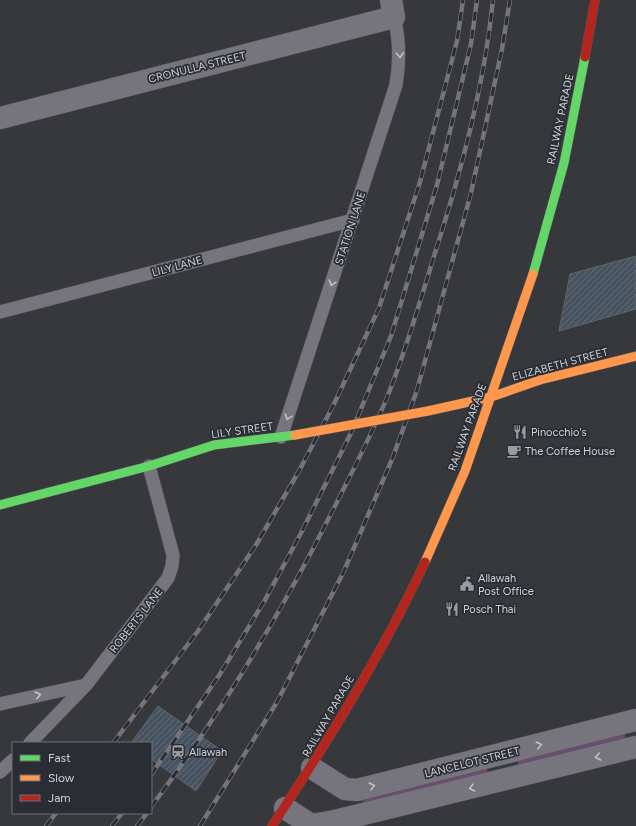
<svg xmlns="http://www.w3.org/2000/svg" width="636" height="826" viewBox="0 0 636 826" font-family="Figtree,sans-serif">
	<defs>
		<pattern id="building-hatch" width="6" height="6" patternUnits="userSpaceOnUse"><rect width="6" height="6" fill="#475360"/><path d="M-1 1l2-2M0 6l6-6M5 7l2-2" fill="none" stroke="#606b76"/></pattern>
	</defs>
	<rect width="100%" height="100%" fill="#37383c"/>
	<path fill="#6f4b75" d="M 624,732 L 626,740 L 519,767 L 517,758 Z
		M 486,765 L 488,773 L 364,805 L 362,797 Z"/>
	<path fill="url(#building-hatch)" stroke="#626467" d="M 636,256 L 636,309 L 559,331 L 570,274 Z
		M 158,706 L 222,751 L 196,791 L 151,759 L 151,743 L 131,743 Z"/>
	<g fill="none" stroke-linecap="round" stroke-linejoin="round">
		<defs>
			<path id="lane" d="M 0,312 L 353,220
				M 281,437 L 396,85 C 400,61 400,40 394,17
				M 0,704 L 86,685
				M 30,743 L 86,685 L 168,578 L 172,566 L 173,555 L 149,466
				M 0,772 L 13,760"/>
			<path id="street" d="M 0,118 L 394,17 L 391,0
				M 312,768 L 345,789 L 357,790 L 636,720
				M 285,808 L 311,825 L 335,821 L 336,826
				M 335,821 L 636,747"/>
			<path id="fast" d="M 533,274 L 564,163 L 585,57
				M 0,505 L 149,466 L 214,445 L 295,435"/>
			<path id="slow" d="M 428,411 L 491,397 L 540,380 L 636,356
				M 425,562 L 465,471 L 533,274"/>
			<path id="jam" d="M 585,57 L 595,0
				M 272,826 C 328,741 382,654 425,562"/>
		</defs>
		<use href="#lane" stroke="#535457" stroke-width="14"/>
		<use href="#street" stroke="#535457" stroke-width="23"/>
		<use href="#fast" stroke="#535457" stroke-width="10"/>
		<use href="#slow" stroke="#535457" stroke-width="10"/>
		<use href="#jam" stroke="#535457" stroke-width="10"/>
		<use href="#lane" stroke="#76747d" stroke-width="13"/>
		<use href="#street" stroke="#76747d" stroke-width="22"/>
		<use href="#fast" stroke="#63d668" stroke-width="9"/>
		<use href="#slow" stroke="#ff974d" stroke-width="9"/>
		<use href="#jam" stroke="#b3261e" stroke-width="9"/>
		<defs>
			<path id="rail" d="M 113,743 L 198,631 L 256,545 L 299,471 L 334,404 L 379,308 L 420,182 L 457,41 L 463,0
				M 151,775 L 220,674 L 265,600 L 301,533 L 351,433 L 391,336 L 437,185 L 471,44 L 477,0
				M 151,807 C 222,712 283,610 336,504 C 354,468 373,432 388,395 C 406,350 420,302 434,256 C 461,172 484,87 493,0
				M 46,826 L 56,813
				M 112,826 L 122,813
				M 137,826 L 147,813
				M 200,826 L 277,702 L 344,571 L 393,457 L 417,390 L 471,193 L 502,49 L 510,0"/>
		</defs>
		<use href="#rail" stroke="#75747b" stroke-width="4.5"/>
		<use href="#rail" stroke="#2a2d34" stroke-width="3" stroke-dasharray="9" stroke-linecap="butt"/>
		<defs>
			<path id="slow-bridge" d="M 295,435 L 428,411"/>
		</defs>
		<use href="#slow-bridge" stroke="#535457" stroke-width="10" stroke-linecap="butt"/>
		<use href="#slow-bridge" stroke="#ff974d" stroke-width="9"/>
	</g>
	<defs><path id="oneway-chevron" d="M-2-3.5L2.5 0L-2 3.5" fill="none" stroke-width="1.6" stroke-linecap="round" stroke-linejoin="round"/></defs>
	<g stroke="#c2c3ca">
		<use href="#oneway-chevron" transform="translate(400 55) rotate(87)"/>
		<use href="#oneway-chevron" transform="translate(332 283) rotate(108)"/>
		<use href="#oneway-chevron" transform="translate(288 417) rotate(108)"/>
		<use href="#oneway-chevron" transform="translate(38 695) rotate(-12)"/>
		<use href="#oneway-chevron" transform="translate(539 745) rotate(-14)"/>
		<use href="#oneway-chevron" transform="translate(598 757) rotate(166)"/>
		<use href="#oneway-chevron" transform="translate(372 786) rotate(-14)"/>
		<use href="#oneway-chevron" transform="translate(472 788) rotate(166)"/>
	</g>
	<defs>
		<symbol id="restaurant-bare" viewBox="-9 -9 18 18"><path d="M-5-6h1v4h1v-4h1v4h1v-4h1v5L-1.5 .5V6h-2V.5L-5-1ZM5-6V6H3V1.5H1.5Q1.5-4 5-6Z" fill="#9a9ba1" stroke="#2a2d34" stroke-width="2.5" paint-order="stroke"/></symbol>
		<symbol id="cafe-bare" viewBox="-9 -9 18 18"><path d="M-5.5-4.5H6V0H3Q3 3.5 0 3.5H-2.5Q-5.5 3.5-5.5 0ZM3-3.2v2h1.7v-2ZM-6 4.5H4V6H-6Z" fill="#9a9ba1" stroke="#2a2d34" stroke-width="2.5" paint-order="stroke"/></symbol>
		<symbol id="civic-bare" viewBox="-9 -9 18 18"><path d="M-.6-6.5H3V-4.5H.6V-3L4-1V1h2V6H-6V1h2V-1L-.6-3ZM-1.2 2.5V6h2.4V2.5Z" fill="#9a9ba1" stroke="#2a2d34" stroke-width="2.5" paint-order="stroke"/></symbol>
		<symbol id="station-bare" viewBox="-9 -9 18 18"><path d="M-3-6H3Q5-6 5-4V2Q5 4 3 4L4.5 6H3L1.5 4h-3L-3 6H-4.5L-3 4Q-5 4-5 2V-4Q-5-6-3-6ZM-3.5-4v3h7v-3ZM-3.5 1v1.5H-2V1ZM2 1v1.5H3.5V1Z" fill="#9a9ba1" stroke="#2a2d34" stroke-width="2.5" paint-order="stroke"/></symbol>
	</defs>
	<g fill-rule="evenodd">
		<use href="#restaurant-bare" x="510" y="422" width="20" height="20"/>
		<use href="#cafe-bare" x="504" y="441" width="20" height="20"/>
		<use href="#civic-bare" x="457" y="574" width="20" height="20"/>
		<use href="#restaurant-bare" x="442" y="599" width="20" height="20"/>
		<use href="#station-bare" x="168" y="742" width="20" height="20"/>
	</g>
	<g text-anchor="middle" stroke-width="3.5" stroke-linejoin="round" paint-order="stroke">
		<g font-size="11" fill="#d0d1d7" stroke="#2a2d34">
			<text transform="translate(197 67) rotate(-14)" y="4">CRONULLA STREET</text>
			<text transform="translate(560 119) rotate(-78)" y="4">RAILWAY PARADE</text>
			<text transform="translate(350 228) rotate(-72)" y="4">STATION LANE</text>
			<text transform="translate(177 266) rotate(-15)" y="4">LILY LANE</text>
			<text transform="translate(560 364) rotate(-15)" y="4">ELIZABETH STREET</text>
			<text transform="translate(467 427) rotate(-70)" y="4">RAILWAY PARADE</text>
			<text transform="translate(242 430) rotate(-8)" y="4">LILY STREET</text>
			<text transform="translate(136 620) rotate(-52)" y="4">ROBERTS LANE</text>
			<text transform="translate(328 716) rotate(-60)" y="4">RAILWAY PARADE</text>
			<text transform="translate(472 762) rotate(-14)" y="4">LANCELOT STREET</text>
		</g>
		<g font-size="11" fill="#d0d1d7" stroke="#2a2d34" text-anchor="start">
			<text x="531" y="436">Pinocchio's</text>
			<text x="525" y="455">The Coffee House</text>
			<text x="478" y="582">Allawah<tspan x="478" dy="13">Post Office</tspan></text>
			<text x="463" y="613">Posch Thai</text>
			<text x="189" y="756">Allawah</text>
		</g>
	</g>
	<rect x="12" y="742" width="140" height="72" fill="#2a2d34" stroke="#6c6f75"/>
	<rect x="20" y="755" width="20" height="6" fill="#63d668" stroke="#6c6f75"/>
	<text x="48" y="762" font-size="12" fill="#d0d1d7">Fast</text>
	<rect x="20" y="775" width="20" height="6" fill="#ff974d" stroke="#6c6f75"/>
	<text x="48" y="782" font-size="12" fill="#d0d1d7">Slow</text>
	<rect x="20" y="795" width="20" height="6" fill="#b3261e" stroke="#6c6f75"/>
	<text x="48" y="802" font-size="12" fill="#d0d1d7">Jam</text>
</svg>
